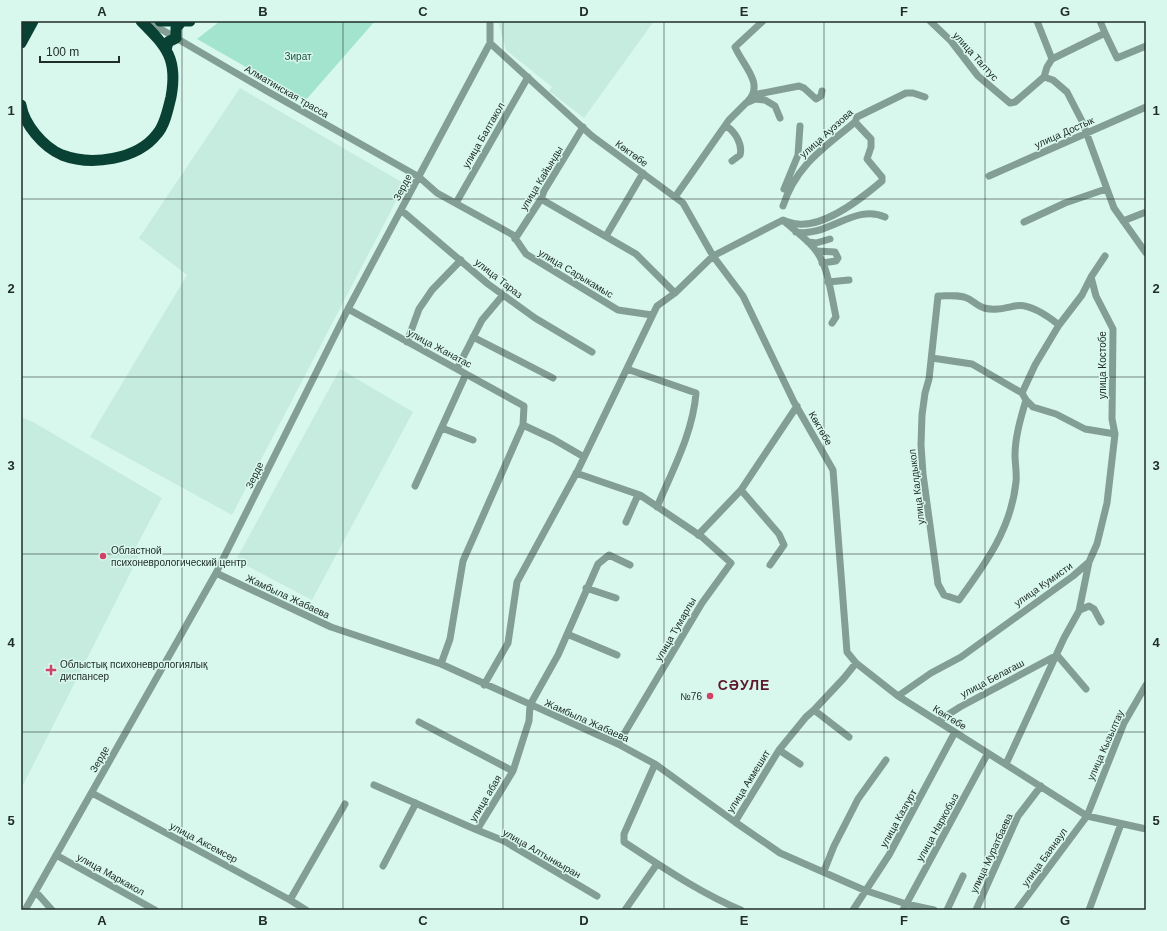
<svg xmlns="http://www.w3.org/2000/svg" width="1167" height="931" viewBox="0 0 1167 931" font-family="Helvetica,sans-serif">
	<rect width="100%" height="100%" fill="#d9f8ed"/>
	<path fill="#c5ecde" d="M 498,21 L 654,21 L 584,118 L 549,91 L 552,87 L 506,50 Z
		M 240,88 L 405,184 L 232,515 L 90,437 L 187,275 L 139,238 Z
		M 340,369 L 413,412 L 312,600 L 236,560 Z
		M 21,417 L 33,422 L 162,498 L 136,547 L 142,550 L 21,789 Z"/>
	<path fill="#a3e4cf" d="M 220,21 L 375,21 L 305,101 L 197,39 Z"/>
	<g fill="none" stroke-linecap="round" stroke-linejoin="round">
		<path stroke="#839e95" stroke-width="7" d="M 147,21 L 265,90 L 419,177 L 437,193 L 513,235 L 526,254 L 618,310 L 652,315
			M 930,21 L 951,41 L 978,76 L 1010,103 L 1015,102 L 1044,77 L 1047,67 L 1052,59
			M 1037,21 L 1052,59
			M 1105,33 L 1117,58 L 1146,46
			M 490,43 L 592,136 L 683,203 L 713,256 L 743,296 L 794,402 L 833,470 L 847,652 L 856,663 L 898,696 L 1087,816 L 1146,829
			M 1052,59 L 1105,33 L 1100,21
			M 1044,77 L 1053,80 L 1067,92 L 1082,121 L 1114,208 L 1146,253
			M 758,94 L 799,86 L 804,88 L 816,99 L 821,96 L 822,91
			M 748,101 C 765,84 742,64 735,47 L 763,21
			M 726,126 C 735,131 743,145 740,155 L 732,161
			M 989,176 L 1146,107
			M 784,189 L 798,155 L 800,126
			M 675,197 L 729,120 L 746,103 L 755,99 L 765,100 L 775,106 L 780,118
			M 541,199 L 636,254 L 675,293
			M 456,203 L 528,77
			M 783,206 C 796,165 824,148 855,122 L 857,117 L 906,93 L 913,93 L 925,97
			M 401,210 L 488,284 L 535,318 L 592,352
			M 1123,221 L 1146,212
			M 785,222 C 795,231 809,240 817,252 C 828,268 831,293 835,312 L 836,317 L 832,323
			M 1024,222 L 1065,203 L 1106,189
			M 796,232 C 827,238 855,203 885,217
			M 606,236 L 643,173
			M 515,239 L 541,199 L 544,191 L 583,127
			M 808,242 L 816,243 L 830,239
			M 817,251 L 835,252 L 838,258 L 836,261 L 822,263
			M 828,282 L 849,280
			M 348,309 L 524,406 L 523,425 L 463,561 L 450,639 L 441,664
			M 1059,325 L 1035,365 L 1022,393 L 1026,400 L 1033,407 L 1056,414 L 1085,429 L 1115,434
			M 473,337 L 553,378
			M 407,342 L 419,309 L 432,290 L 461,260
			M 932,358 L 972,364 L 1022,393
			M 457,369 L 482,320 L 503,295
			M 627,369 L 696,393 C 693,433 672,471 657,507
			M 1026,400 C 1021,417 1015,437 1015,455 C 1015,464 1017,473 1016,482 C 1011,529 986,563 959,600 L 944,595 L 938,584 L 923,474 L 921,445 L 922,415 L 925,393 L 929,379 L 938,296 C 948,296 960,294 969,299 C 974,302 978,306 984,308 C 995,311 1005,308 1015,306 C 1029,303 1049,317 1059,325 L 1082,295 L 1091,277
			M 523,425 L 553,439 L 584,457
			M 442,428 L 473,440
			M 576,473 L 640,495 L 702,537 L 731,563 L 702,603 L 618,744
			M 415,486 L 466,374
			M 741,490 L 779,534 L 784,545 L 770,565
			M 626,522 L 638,495
			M 698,535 L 741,490 L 797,406
			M 216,573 L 331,627 L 441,664 L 618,744 L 655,764 L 735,822 L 780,853 L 864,890 L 906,904 L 934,910
			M 586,588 L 616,598
			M 1080,610 L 1089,606 L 1094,609 L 1101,622
			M 567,634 L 617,655
			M 484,685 L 508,643 L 517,582 L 578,470 L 657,306 L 675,293 L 713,256 L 783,220 C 788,222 793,224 798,224 C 826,227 862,198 882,181 L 882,177 L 867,159 L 871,147 L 871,139 L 855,122
			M 898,696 L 931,673 L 961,657 L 1073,576 L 1089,562 L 1097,544 L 1107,503 L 1115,434 L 1112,419 L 1113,329 L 1096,296 L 1091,277 L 1105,256
			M 938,721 L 960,707 L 1057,655 L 1086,689
			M 849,737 L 814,710 L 844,678 L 856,663
			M 655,764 L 624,834 L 624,842 C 661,866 700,893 741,910
			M 800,764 L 779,750 L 806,717 L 814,710
			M 1006,764 L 1064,638 L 1079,611 L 1089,562
			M 513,771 L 529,721 L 530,705 L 558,655 L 598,564 L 609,555 L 630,565
			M 374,785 L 477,830 L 513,771 L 419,722
			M 92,793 L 290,900 L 306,910
			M 735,822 L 779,750
			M 477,830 L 504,841 L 597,896
			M 56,855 L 155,910
			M 383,866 L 416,803
			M 824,871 L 834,846 L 858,799 L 886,760
			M 36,892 L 52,910
			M 290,900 L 345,804
			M 25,910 L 216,573 L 348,309 L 490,43 L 490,21
			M 625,910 L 657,864
			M 853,910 L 889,855 L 955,732
			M 903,910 L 988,753
			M 947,910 L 963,876
			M 976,910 L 1018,816 L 1041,786
			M 1017,910 L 1087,816 L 1124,723 L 1146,685
			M 1089,910 L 1121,824"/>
		<path stroke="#094134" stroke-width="11" d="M 160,21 L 190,21
			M 21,23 L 22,21
			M 21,43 L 33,21
			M 166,50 L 168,42 L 176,38 L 176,28 L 182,21
			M 21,105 C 24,124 43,147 62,155 C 91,166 137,160 157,134 C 165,125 168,109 171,97 C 178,59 167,47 141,21"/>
	</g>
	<path fill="none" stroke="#212d29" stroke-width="1" stroke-opacity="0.55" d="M 182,21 L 182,910M 343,21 L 343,910M 503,21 L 503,910M 664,21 L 664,910M 824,21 L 824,910M 985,21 L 985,910M 21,199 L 1146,199M 21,377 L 1146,377M 21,554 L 1146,554M 21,732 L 1146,732"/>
	<g fill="#d04167" stroke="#d9f8ed" stroke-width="1.5">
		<circle cx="103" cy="556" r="4"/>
		<path d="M49 664h4v4h4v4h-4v4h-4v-4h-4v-4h4z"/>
		<circle cx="710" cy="696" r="4"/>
	</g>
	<g text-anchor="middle" stroke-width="3" stroke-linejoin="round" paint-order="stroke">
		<g font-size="10" fill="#1a5243" stroke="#d9f8ed">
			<text x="298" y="60">Зират</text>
		</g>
		<g font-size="10" fill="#212d29" stroke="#d9f8ed">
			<text transform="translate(976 56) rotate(48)" y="4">улица Талтус</text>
			<text transform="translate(287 91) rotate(30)" y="4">Алматинская трасса</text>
			<text transform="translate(1064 132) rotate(-24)" y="4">улица Достык</text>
			<text transform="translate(826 133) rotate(-42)" y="4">улица Ауэзова</text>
			<text transform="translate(483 135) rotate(-60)" y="4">улица Балтакол</text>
			<text transform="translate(632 153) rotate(36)" y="4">Көктөбе</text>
			<text transform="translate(541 178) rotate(-59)" y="4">улица Кайынды</text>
			<text transform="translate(402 187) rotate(-62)" y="4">Зерде</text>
			<text transform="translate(576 273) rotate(31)" y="4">улица Сарыкамыс</text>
			<text transform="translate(499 278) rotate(38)" y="4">улица Тараз</text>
			<text transform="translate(440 348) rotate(28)" y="4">улица Жанатас</text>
			<text transform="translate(1102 365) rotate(-90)" y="4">улица Костобе</text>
			<text transform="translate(821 428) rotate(60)" y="4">Көктөбе</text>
			<text transform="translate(254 475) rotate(-64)" y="4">Зерде</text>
			<text transform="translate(916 487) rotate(-97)" y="4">улица Калдыкол</text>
			<text transform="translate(1043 584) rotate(-35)" y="4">улица Кумисти</text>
			<text transform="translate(288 596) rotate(25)" y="4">Жамбыла Жабаева</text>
			<text transform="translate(675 629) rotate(-60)" y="4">улица Тумарлы</text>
			<text transform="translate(992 678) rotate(-28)" y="4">улица Белагаш</text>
			<text transform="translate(950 717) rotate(32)" y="4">Көктөбе</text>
			<text transform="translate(587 720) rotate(24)" y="4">Жамбыла Жабаева</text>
			<text transform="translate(1105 745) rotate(-66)" y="4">улица Кызылтау</text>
			<text transform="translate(99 759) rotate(-60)" y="4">Зерде</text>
			<text transform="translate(748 781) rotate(-58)" y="4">улица Акмешит</text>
			<text transform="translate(485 798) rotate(-59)" y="4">улица абая</text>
			<text transform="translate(898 818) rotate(-61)" y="4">улица Казгурт</text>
			<text transform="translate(937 827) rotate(-61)" y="4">улица Наркобыз</text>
			<text transform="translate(204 842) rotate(28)" y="4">улица Аксемсер</text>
			<text transform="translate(542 853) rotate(30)" y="4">улица Алтынкыран</text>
			<text transform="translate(991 853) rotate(-65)" y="4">улица Муратбаева</text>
			<text transform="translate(1044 857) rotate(-54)" y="4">улица Баянаул</text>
			<text transform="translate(111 874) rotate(29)" y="4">улица Маркакол</text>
		</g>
		<g font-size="10" fill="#212d29" stroke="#d9f8ed" text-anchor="start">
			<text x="111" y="554">Областной<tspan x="111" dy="12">психоневрологический центр</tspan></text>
			<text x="60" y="668">Облыстық психоневрологиялық<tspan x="60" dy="12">диспансер</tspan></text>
			<text x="702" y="700" text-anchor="end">№76</text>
		</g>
		<g font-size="14" font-weight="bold" letter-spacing="1" fill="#5d192b" stroke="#d9f8ed">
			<text x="744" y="690">СӘУЛЕ</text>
		</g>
	</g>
	<rect width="1167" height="931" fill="none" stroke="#d9f8ed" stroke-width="44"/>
	<path d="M40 56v6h79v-6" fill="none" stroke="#212d29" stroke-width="2"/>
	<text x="46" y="56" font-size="12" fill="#212d29" stroke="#d9f8ed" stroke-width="3" paint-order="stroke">100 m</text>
	<rect x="22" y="22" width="1123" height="887" fill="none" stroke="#212d29" stroke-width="1.5"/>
	<g font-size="13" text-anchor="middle" font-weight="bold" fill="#212d29">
		<text x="102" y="16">A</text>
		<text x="263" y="16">B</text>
		<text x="423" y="16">C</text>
		<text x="584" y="16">D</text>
		<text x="744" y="16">E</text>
		<text x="904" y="16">F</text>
		<text x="1065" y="16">G</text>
		<text x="11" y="115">1</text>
		<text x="1156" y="115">1</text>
		<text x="11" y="293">2</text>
		<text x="1156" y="293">2</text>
		<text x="11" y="470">3</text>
		<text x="1156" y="470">3</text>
		<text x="11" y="647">4</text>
		<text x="1156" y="647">4</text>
		<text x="11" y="825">5</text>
		<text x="1156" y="825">5</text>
		<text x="102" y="925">A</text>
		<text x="263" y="925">B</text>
		<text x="423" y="925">C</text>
		<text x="584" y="925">D</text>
		<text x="744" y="925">E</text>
		<text x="904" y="925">F</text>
		<text x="1065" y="925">G</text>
	</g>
</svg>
